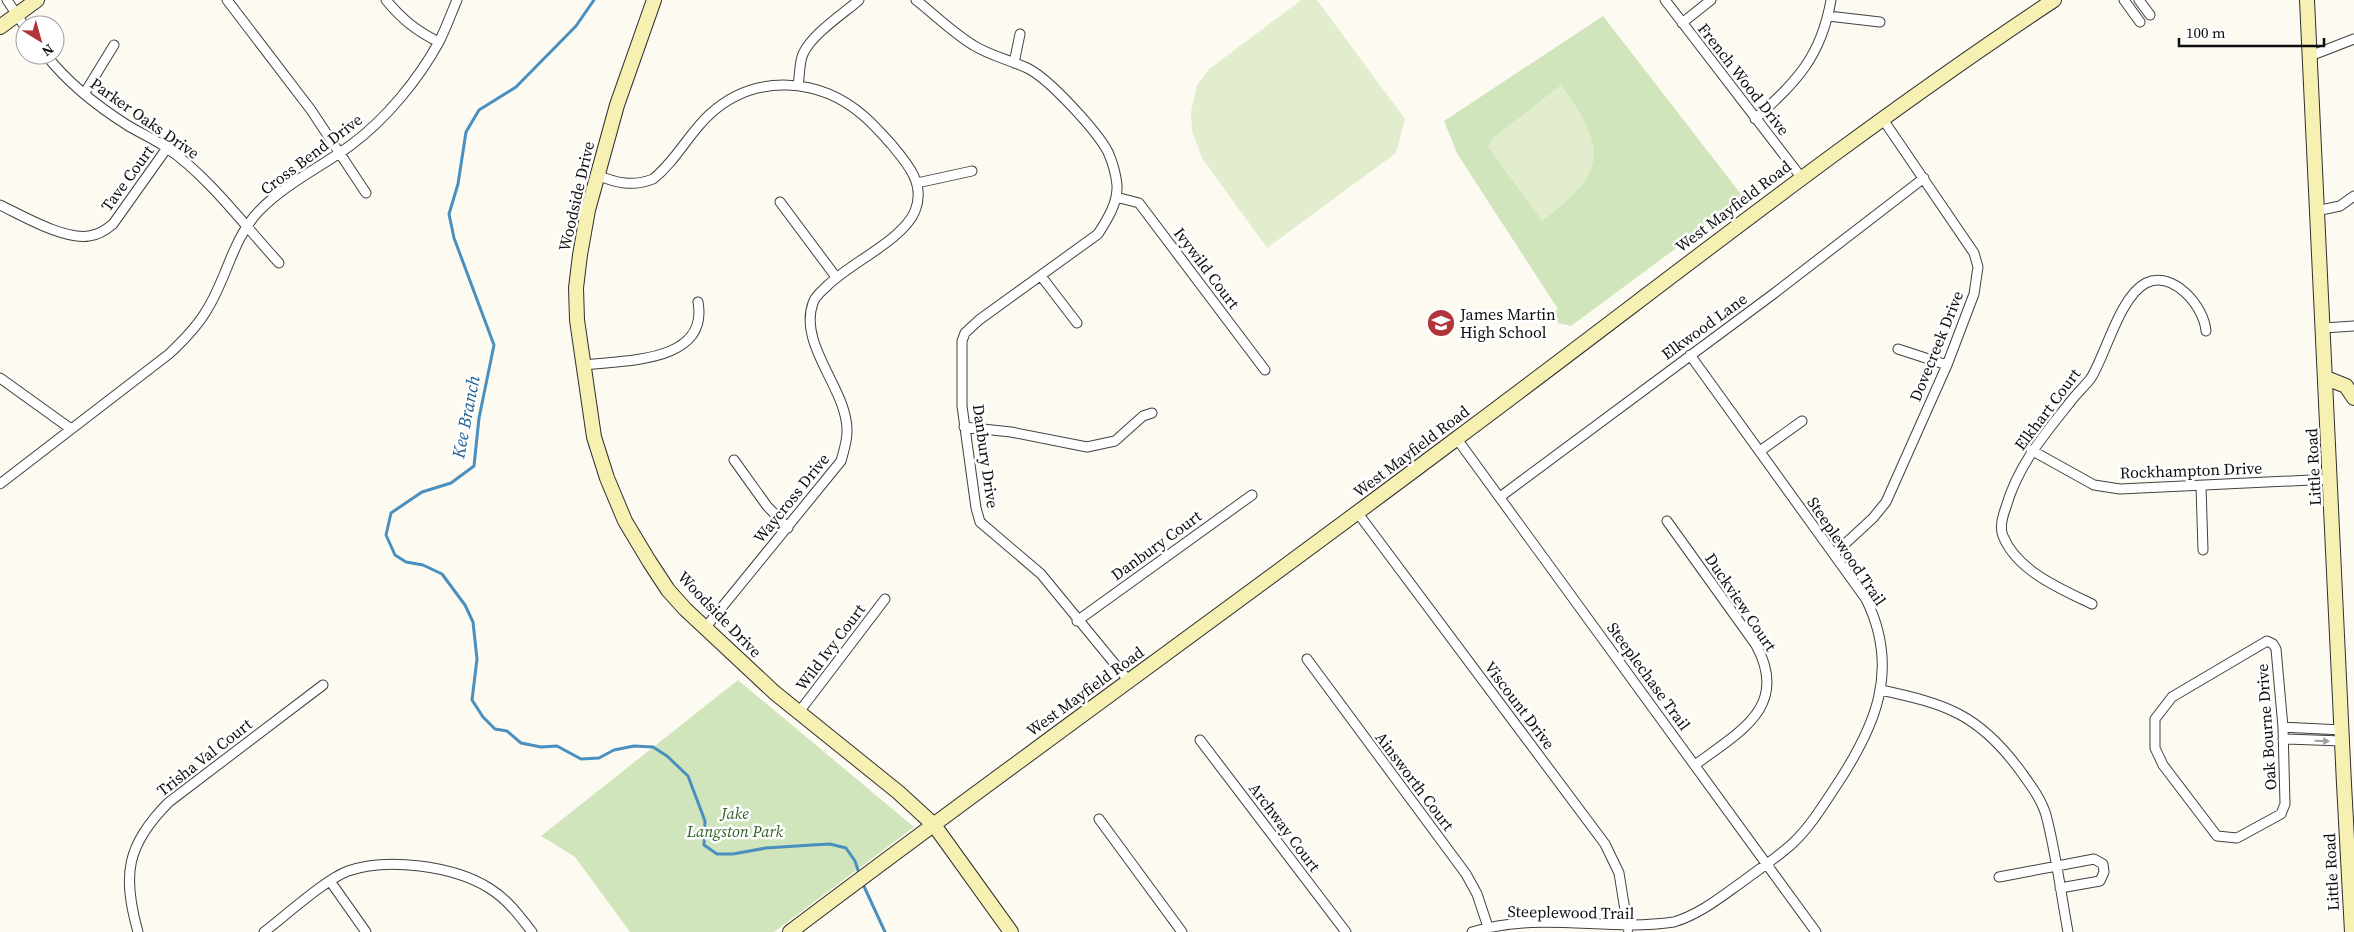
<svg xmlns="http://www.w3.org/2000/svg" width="2354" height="932" viewBox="0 0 2354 932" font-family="'Source Serif 4',serif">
	<rect width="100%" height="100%" fill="#fdfbf1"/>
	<path fill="#d1e5bd" d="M 1603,16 L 1744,198 L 1571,326 L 1558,323 L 1551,314 L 1558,309 L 1467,169 L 1457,153 L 1444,121 Z
		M 738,680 L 914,827 L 774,932 L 630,932 L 575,857 L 541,836 Z"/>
	<path fill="#e2edce" d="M 1301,0 L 1317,0 L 1405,119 L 1396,153 L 1267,248 L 1202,158 L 1192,131 L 1191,112 L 1197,85 L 1209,69 Z
		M 1561,85 C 1608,150 1607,172 1542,221 L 1488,147 L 1493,138 Z"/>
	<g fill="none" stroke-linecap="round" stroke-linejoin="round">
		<path stroke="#498fbf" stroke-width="3" d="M 594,0 L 576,26 L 516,87 L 479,110 L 466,132 L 458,184 L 449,214 L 454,238 L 494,345 L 479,418 L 474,466 L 451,483 L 422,492 L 391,513 L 386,535 L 395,555 L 406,562 L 423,565 L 442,574 L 465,605 L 473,622 L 477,659 L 472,700 L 483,717 L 495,729 L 507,731 L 521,743 L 541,747 L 557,746 L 581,759 L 599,758 L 614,750 L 634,746 L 653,747 L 667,756 L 688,776 L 705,821 L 704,845 L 717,854 L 733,854 L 766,848 L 812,845 L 830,844 L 846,848 L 855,861 L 860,876
			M 862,882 L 885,932"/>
		<defs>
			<path id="street" d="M 7,0 L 25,27
				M 227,0 L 311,110 L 366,193
				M 386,0 C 402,19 416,31 439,42
				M 916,0 C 935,15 953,33 973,45 C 990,56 1011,60 1029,69 C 1050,80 1097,131 1108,152 C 1112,161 1116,175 1117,185 C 1118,203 1107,220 1098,234 L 979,320 L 965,333 L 962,341 L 962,406 L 976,508 L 980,522 L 1041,574 L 1128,680
				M 1665,0 L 1801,177
				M 2124,0 L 2140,22
				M 2139,0 L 2150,15
				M 1828,16 L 1880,22
				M 1682,23 L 1711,0
				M 46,55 C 68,83 97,106 127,125 C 140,133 154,139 167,148 C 208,176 245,226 279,263
				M 2310,56 L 2354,39
				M 1014,63 L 1020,34
				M 798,85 C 800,75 799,63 803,54 C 812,34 843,14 859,0
				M 84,94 L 114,45
				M 1755,119 C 1797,81 1821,57 1831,0
				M 597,175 C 616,183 633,187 653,179 C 676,161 689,133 710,114 C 755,73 820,77 865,117 C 874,125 883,135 891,144 C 907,163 926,184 915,211 C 903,240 850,263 827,286 C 822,291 815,296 813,303 C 799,341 840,383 846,420 C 849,434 845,447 841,461 L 705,628
				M 917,183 L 972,171
				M 1116,197 L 1139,203 L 1265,370
				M 780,202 L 836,277
				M 0,205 C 23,216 64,240 89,236 C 98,235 106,230 113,224 L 167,148
				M 2316,211 L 2340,206 L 2354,196
				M 1041,276 L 1077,323
				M 2323,328 L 2354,326
				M 1898,349 L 1947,365
				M 584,365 C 625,360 709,363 698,302
				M 0,378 L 71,429
				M 964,427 L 1011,432 L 1087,447 L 1115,441 L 1143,416 L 1152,413
				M 1457,439 L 1816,932
				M 2031,450 L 2094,485 L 2120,489 L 2331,479
				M 1760,451 L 1802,421
				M 734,460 L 767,506 L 788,528
				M 0,484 L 169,354 C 184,340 198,326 208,308 C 227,277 233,238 259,211 C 285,184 321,167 351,145 C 386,119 418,80 439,42 C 446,28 451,14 457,0
				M 2201,486 L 2203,550
				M 1500,497 L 1772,295 L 1924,178
				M 1357,512 L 1605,844 L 1619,873 L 1628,929
				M 1667,521 L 1756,645 C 1790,707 1739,732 1695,765
				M 1834,554 L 1873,518 L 1886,502 L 1947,365 L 1974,294 L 1978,267 L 1974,253 L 1882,118
				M 2092,604 C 2061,589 2017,571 2003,536 C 1999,527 2003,515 2006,507 C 2018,465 2044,435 2071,401 C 2077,393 2085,386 2091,378 C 2106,354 2120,296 2146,283 C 2173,270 2204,306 2206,331
				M 1077,621 L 1252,495
				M 2267,641 L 2273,644 L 2276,649 L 2283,727 L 2285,804 L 2281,814 L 2237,838 L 2217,836 L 2163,765 L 2155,748 L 2155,719 L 2172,697 Z
				M 1307,659 L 1466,874 L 1477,894 L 1488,927
				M 1881,690 C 1946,704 1978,714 2019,769 C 2029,783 2041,798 2046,815 C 2056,853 2061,894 2068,932
				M 799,712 L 885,599
				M 2283,727 L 2342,730
				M 2283,739 L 2342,741
				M 1200,740 L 1346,932
				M 1099,819 L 1182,932
				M 1999,877 L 2094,859 L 2103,864 L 2104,872 L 2100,881 L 2060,888
				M 330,881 L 366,932
				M 138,932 C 122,875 126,845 169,802 L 323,685
				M 264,932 C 285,916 326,879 348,871 C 387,857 454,866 489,888 C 507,899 519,915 532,932
				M 1472,932 C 1541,911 1606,932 1674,922 C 1700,914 1721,897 1742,882 C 1759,869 1778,857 1793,843 C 1810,827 1822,807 1834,789 C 1875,728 1901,670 1866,599 L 1690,355"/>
			<path id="secondary" d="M 654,0 L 617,105 L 588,210 L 580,255 L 576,288 L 577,320 L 594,437 L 607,478 L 625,521 L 649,561 L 668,590 L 685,609 L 775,693 L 898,792 L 934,825 L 1011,932
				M 2307,0 L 2344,784 L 2352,932
				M 0,27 L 37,0
				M 2326,378 L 2346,386 L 2354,398
				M 790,932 C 1011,765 1235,605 1456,439 C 1655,291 1847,137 2054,0"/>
		</defs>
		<use href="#street" stroke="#414141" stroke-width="11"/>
		<use href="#secondary" stroke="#303030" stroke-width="16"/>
		<use href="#street" stroke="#fff" stroke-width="9"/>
		<use href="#secondary" stroke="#f7f0b3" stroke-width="14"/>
	</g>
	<defs><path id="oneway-solid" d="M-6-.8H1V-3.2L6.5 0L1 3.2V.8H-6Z" transform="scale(1.25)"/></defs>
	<use fill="#9f9f9f" href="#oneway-solid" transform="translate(2322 741) rotate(2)"/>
	<defs>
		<symbol id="school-disc" viewBox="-11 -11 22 22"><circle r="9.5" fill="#b03439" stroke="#fff"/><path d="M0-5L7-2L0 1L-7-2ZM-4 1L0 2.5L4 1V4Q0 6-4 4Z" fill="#fff"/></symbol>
	</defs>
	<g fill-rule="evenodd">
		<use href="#school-disc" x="1425" y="307" width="32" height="32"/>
	</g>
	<g text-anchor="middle" stroke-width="5" stroke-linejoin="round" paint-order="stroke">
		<g font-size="16" fill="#0e0e0e" stroke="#fff">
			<text transform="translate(1744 79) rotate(52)" y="6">French Wood Drive</text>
			<text transform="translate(145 118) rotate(35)" y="6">Parker Oaks Drive</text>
			<text transform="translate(311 154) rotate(-37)" y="6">Cross Bend Drive</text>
			<text transform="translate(127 178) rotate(-54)" y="6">Tave Court</text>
			<text transform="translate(576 196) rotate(-77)" y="6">Woodside Drive</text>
			<text transform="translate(1733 206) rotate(-37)" y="6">West Mayfield Road</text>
			<text transform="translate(1207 268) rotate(53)" y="6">Ivywild Court</text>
			<text transform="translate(1704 326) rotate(-36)" y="6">Elkwood Lane</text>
			<text transform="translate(1936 346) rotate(-68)" y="6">Dovecreek Drive</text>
			<text transform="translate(2047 409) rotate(-53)" y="6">Elkhart Court</text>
			<text transform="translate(1411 451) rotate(-37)" y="6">West Mayfield Road</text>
			<text transform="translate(986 456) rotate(82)" y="6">Danbury Drive</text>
			<text transform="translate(2313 467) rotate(-93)" y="6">Little Road</text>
			<text transform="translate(2191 470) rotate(-2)" y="6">Rockhampton Drive</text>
			<text transform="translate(791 498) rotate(-51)" y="6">Waycross Drive</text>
			<text transform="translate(1156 545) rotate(-36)" y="6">Danbury Court</text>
			<text transform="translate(1847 551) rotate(56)" y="6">Steeplewood Trail</text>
			<text transform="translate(1741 602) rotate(56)" y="6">Duckview Court</text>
			<text transform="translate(720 614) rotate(46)" y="6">Woodside Drive</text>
			<text transform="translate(830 647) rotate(-53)" y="6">Wild Ivy Court</text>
			<text transform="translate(1649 676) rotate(54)" y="6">Steeplechase Trail</text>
			<text transform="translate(1085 691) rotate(-36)" y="6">West Mayfield Road</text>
			<text transform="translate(1520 705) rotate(53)" y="6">Viscount Drive</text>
			<text transform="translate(2266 727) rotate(-94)" y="6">Oak Bourne Drive</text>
			<text transform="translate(204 757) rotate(-38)" y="6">Trisha Val Court</text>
			<text transform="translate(1415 781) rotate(53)" y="6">Ainsworth Court</text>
			<text transform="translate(1285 827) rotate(53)" y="6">Archway Court</text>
			<text transform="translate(2331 872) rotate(-93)" y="6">Little Road</text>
			<text transform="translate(1571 912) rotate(1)" y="6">Steeplewood Trail</text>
		</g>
		<g font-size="16" fill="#0e0e0e" stroke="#fff" text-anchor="start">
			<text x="1460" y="320">James Martin<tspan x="1460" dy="18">High School</tspan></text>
		</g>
		<g font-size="16" font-style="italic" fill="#305f25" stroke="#fff">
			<text x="735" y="819">Jake<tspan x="735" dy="18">Langston Park</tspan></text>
		</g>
		<g font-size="18" font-style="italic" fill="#246193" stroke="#fff">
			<text transform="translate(466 417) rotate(-79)" y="6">Kee Branch</text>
		</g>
	</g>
	<g transform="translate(40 40) rotate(143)"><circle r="24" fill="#ffffff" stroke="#9f9f9f"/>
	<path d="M0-4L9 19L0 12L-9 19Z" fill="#b03439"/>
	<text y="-8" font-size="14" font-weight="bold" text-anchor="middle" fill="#0e0e0e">N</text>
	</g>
	<path d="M2179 38v8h145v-8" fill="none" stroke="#0e0e0e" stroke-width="2.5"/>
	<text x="2186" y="38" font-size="15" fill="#0e0e0e" stroke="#ffffff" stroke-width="4" paint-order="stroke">100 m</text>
</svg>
